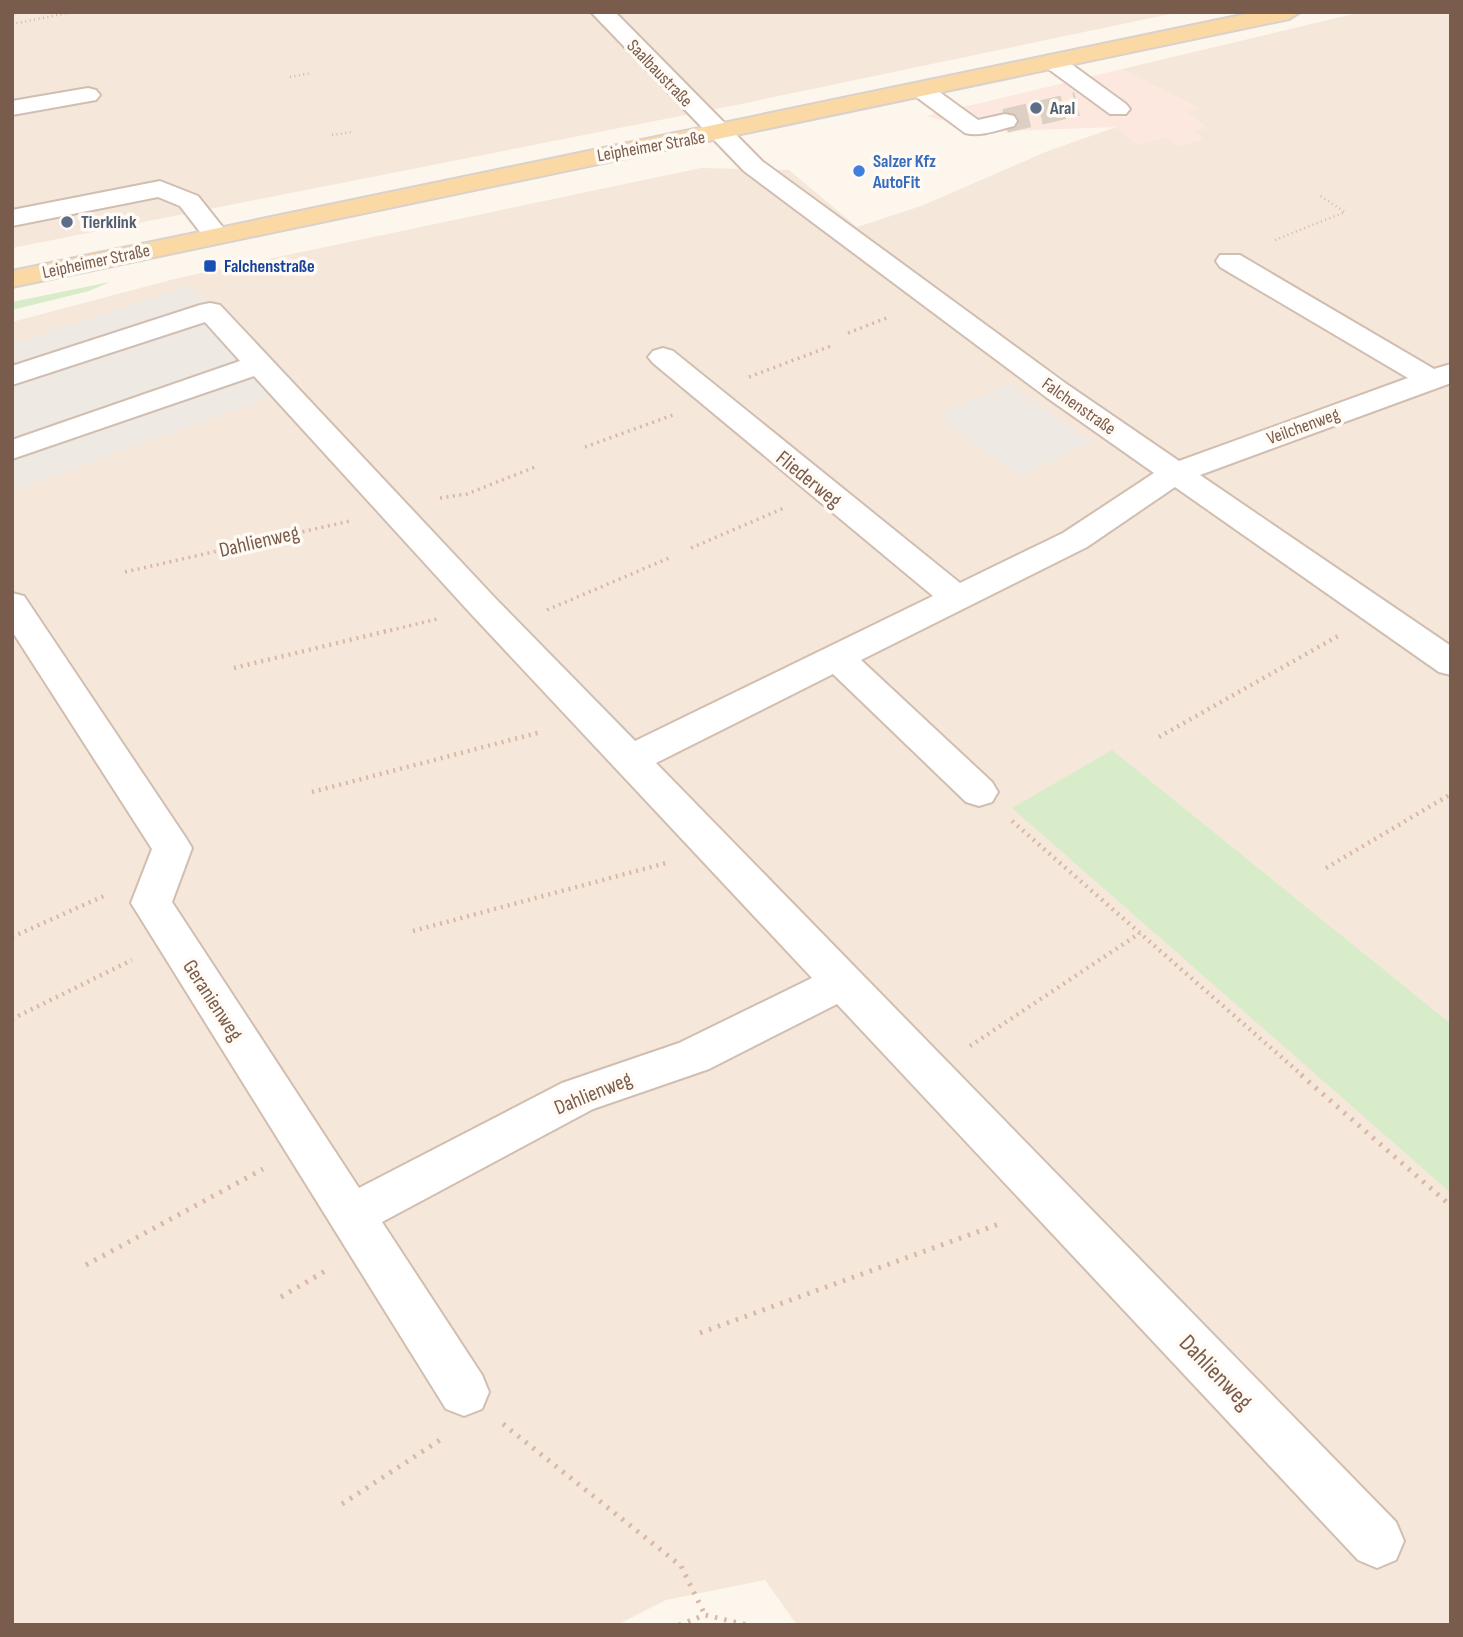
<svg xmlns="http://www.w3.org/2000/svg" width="1463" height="1637" viewBox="0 0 1463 1637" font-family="'Sofia Sans Condensed',sans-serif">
	<rect width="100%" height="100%" fill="#fdf6ec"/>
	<path fill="#f5e8da" d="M 12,12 L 1180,12 L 741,104 L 12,248 Z
		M 1362,12 L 1451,12 L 1451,1625 L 797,1625 L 765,1580 L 666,1600 L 617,1625 L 12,1625 L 12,322 L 178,278 L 701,168 L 789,170 L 857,227 L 921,206 L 1048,151 L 1116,127 L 1137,144 L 1166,137 L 1203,139 L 1192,131 L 1206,127 L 1184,111 L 1198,108 L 1122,69 Z"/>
	<path fill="#fde8e0" d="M 1122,69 L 1199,108 L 1185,112 L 1207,128 L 1193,131 L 1204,139 L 1178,146 L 1166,137 L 1137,144 L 1116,127 L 985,132 L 926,116 Z"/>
	<path fill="#efe9e4" d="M 189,286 L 202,300 L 211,297 L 297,387 L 12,491 L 12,344 Z
		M 1009,384 L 1092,442 L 1019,476 L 937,415 Z"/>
	<path fill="#d8ecc9" d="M 110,282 L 89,291 L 12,310 L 12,302 Z
		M 1112,750 L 1451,1024 L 1451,1193 L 1012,808 Z"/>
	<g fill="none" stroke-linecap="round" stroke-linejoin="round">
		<path stroke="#dcd0c4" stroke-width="24" stroke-dasharray="24 12" stroke-linecap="butt" d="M 1005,121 L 1077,104"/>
		<defs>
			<path id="minor" d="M 591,12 L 615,12 L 762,161 L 1068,385 L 1179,461 L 1408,378 L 1220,267 L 1216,261 L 1220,255 L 1240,255 L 1434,369 L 1451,364 L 1451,383 L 1200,475 L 1451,646 L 1451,675 L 1439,672 L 1175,487 L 1087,547 L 861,660 L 992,782 L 998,792 L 992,802 L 979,806 L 966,802 L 833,674 L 656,763 L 1396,1522 L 1404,1541 L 1396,1560 L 1377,1568 L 1358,1560 L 837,1004 L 709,1069 L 593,1109 L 382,1222 L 482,1375 L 489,1392 L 482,1409 L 464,1416 L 446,1409 L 131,903 L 152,849 L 12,631 L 12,593 L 24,596 L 186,838 L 192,848 L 172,902 L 359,1188 L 562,1083 L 679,1043 L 812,978 L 472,615 L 254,376 L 12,459 L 12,440 L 240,361 L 205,322 L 12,385 L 12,366 L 200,305 L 210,303 L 220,305 L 496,599 L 635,741 L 933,596 L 653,363 L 648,357 L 653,351 L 663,348 L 673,351 L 960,583 L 1063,533 L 1154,473 L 1046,397 L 744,171 Z
				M 1055,56 L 1063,58 L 1126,104 L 1130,109 L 1126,114 L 1110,114 L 1047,68 L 1043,63 L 1047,58 Z
				M 923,84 L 931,86 L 978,120 L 1005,114 L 1014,116 L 1017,121 L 1014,126 C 998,130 981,137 965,133 L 915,96 L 911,91 L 915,86 Z
				M 88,88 L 96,90 L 100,95 L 96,100 L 12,115 L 12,101 Z
				M 160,181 L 198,196 L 229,235 L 225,241 L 207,241 L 180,206 L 158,197 L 12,226 L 12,210 Z"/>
			<path id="major" d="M 1256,12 L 1300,12 L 1289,19 L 12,287 L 12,271 Z"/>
		</defs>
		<use href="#minor" stroke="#d1beb0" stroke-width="4"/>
		<use href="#major" stroke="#dad1cd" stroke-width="4"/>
		<path stroke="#d9b8a5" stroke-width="2.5" stroke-dasharray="1 3.5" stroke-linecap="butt" d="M 118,12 L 119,15
			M 12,24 L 73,12
			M 290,77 L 311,73
			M 332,135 L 352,132
			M 1275,240 L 1345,212 L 1319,195"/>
		<path stroke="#d9b8a5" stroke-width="3.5" stroke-dasharray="2 4.5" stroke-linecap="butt" d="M 848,333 L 889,317
			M 749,377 L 831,346
			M 585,447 L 673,415
			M 440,498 L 467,494 L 535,467
			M 691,548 L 784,508
			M 125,572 L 350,521
			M 547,610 L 669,558
			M 384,632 L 437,619"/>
		<path stroke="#d9b8a5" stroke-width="4.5" stroke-dasharray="2 5" stroke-linecap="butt" d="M 234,668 L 391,630
			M 1159,737 L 1338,636
			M 312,792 L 541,732
			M 1012,821 L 1303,1076
			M 1326,868 L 1451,794
			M 413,931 L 666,863
			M 12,937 L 106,895
			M 12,1019 L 132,960
			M 970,1046 L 1140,933"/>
		<path stroke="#d9b8a5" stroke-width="5" stroke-dasharray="2.5 7" stroke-linecap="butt" d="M 1301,1075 L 1451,1206
			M 86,1265 L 263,1169
			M 281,1297 L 327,1270
			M 700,1333 L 1002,1223
			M 503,1424 L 681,1566 L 705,1615
			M 342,1504 L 443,1438
			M 679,1625 L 705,1615 L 747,1625"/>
		<use href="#minor" fill="#fff" fill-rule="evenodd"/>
		<use href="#major" fill="#fbd9a5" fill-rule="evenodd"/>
	</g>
	<g fill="#5c6f8a" stroke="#fffaf3" stroke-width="2.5">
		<circle cx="1036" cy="108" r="7"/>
		<circle cx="67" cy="222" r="7"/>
	</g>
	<circle fill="#3f7fe0" stroke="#fffaf3" stroke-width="2.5" cx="859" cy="171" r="7"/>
	<rect fill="#1a4fb4" stroke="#fffaf3" stroke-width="2.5" x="203" y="259" width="14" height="14" rx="3.5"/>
	<g text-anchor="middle" stroke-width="7" stroke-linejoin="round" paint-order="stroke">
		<g font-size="18" fill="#7a5c4d" stroke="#fffaf3">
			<text transform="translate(660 73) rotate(46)" y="6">Saalbaustraße</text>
			<text transform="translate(651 146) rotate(-10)" y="6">Leipheimer Straße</text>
			<text transform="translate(96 261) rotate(-12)" y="6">Leipheimer Straße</text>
			<text transform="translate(1079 406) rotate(35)" y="6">Falchenstraße</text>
			<text transform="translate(1303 426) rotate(-20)" y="6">Veilchenweg</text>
		</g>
		<g font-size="18" font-weight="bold" fill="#4e5e75" stroke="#fffaf3" text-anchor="start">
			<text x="1050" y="114">Aral</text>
			<text x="81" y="228">Tierklink</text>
		</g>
		<g font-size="18" font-weight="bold" fill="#366cbe" stroke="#fffaf3" text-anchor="start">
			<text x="873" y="167">Salzer Kfz<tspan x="873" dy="21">AutoFit</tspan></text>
		</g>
		<g font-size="18" font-weight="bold" fill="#164399" stroke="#fffaf3" text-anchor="start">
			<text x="224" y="272">Falchenstraße</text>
		</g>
		<g font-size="21" fill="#7a5c4d" stroke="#fffaf3">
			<text transform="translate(809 479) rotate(39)" y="7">Fliederweg</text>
			<text transform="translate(259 541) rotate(-13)" y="7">Dahlienweg</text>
			<text transform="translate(213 1000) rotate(57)" y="7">Geranienweg</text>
			<text transform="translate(593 1093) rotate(-22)" y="7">Dahlienweg</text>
		</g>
		<g font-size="24" fill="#7a5c4d" stroke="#fffaf3">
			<text transform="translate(1216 1372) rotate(46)" y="8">Dahlienweg</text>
		</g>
	</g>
	<rect width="1463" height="1637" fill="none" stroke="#7a5c4d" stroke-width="28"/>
</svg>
